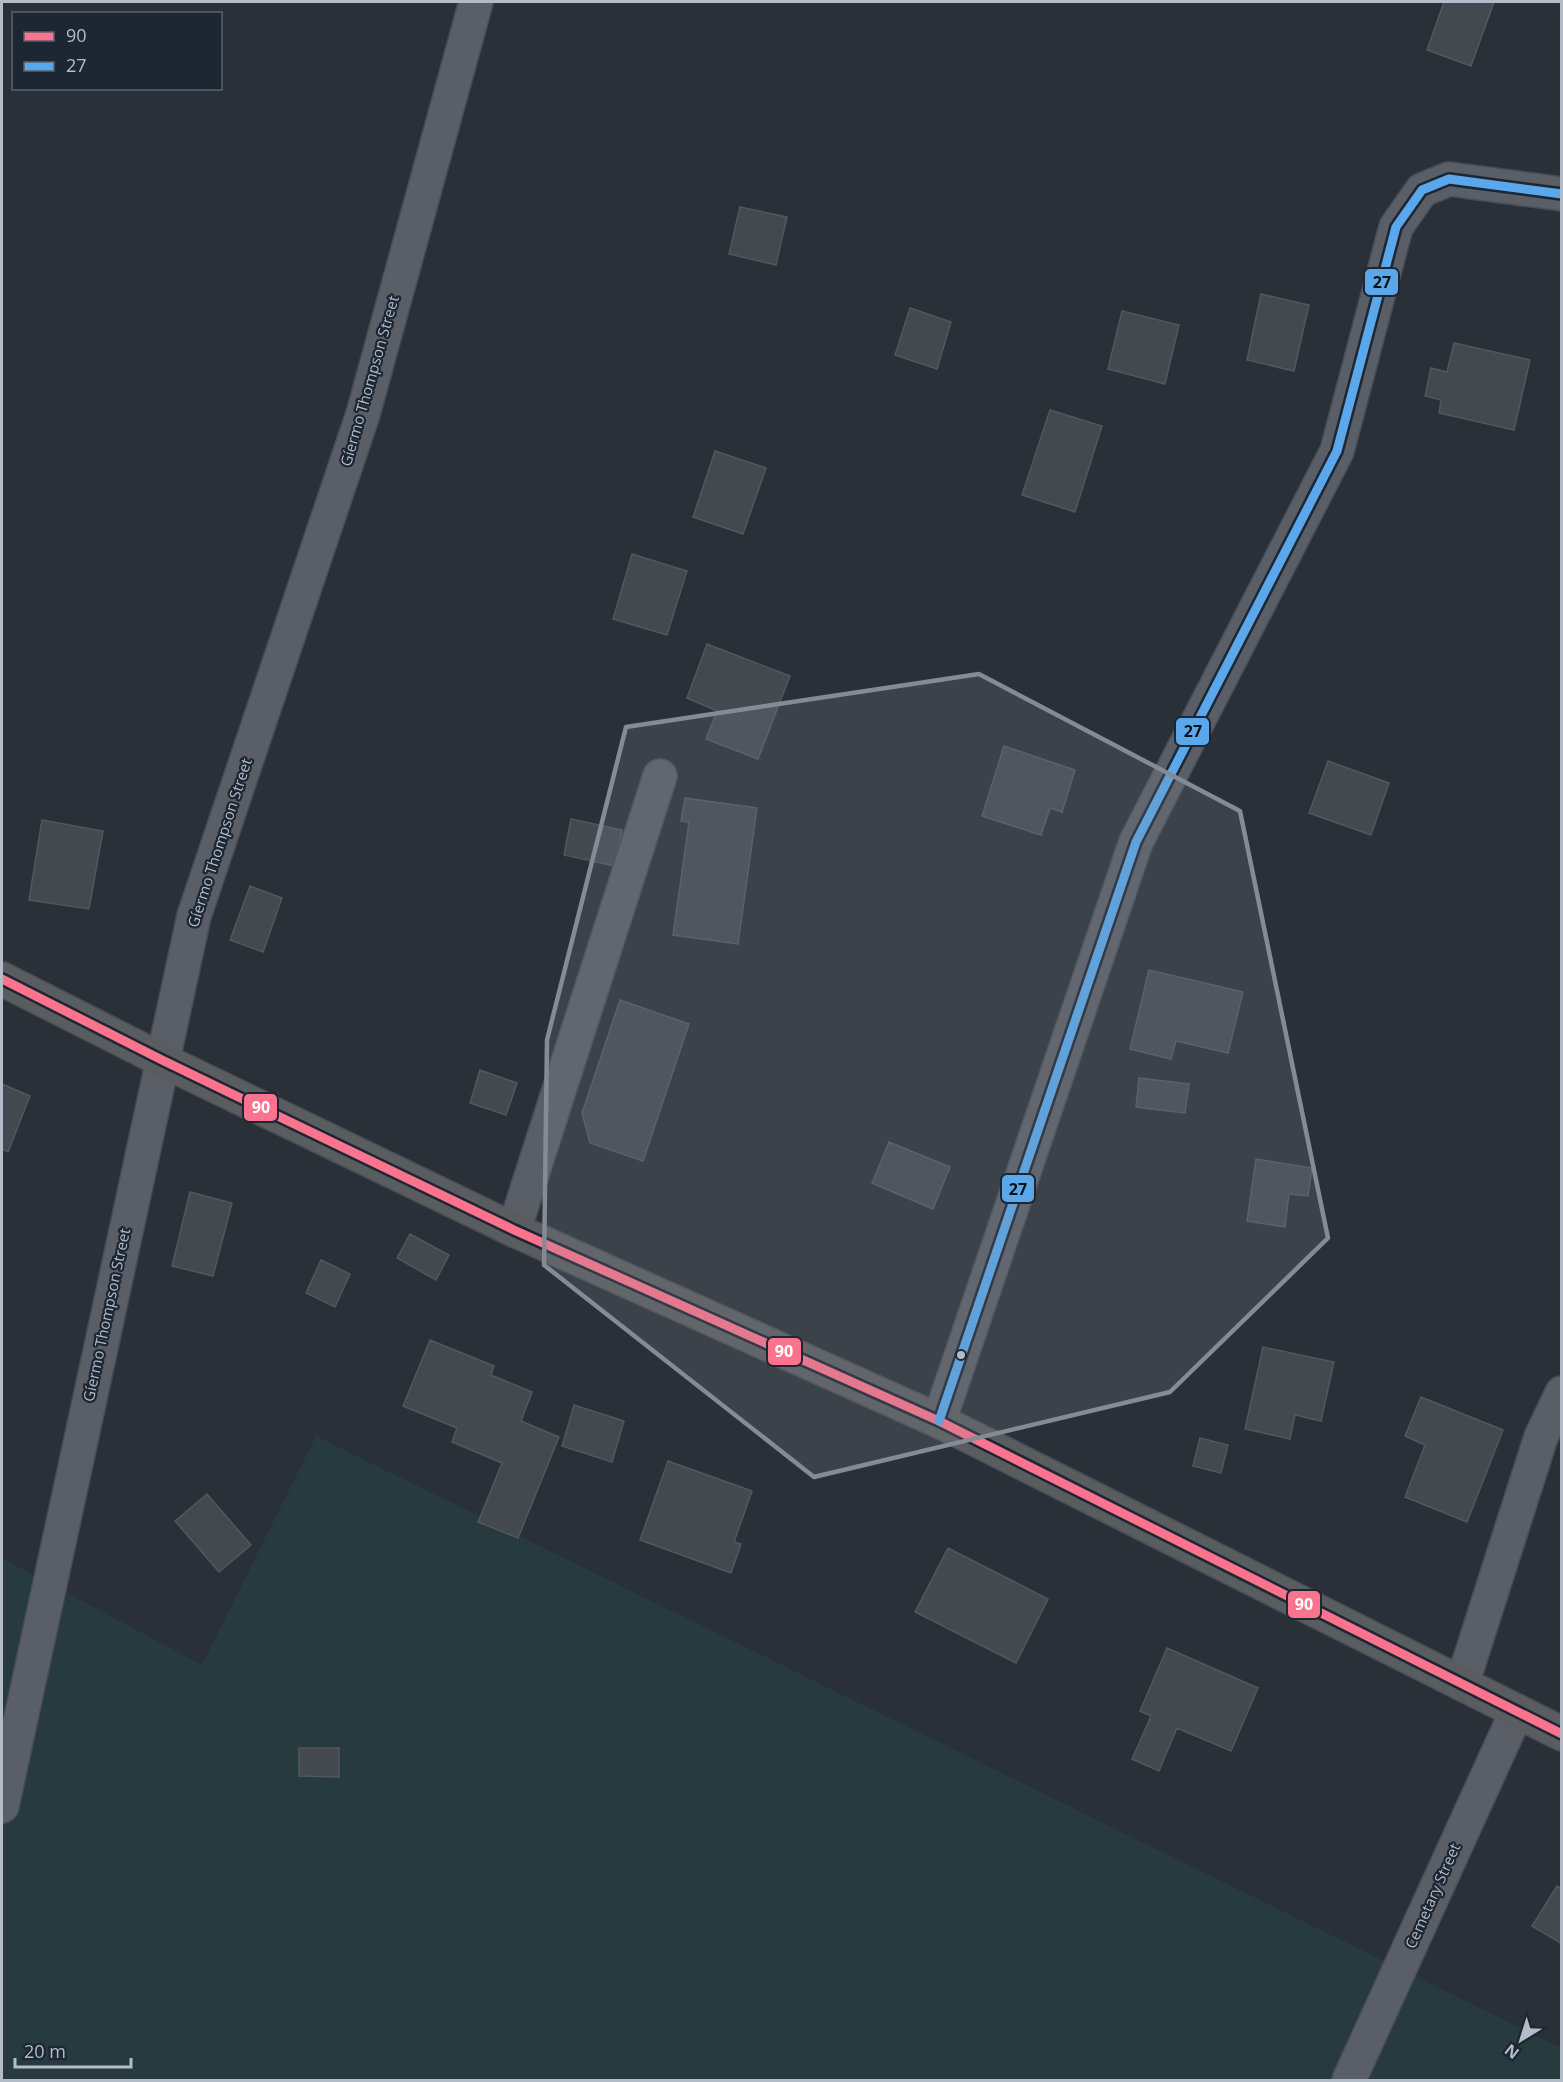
<svg xmlns="http://www.w3.org/2000/svg" width="1563" height="2082" viewBox="0 0 1563 2082" font-family="'Open Sans',sans-serif">
	<rect width="100%" height="100%" fill="#2a3038"/>
	<path fill="#273a3e" d="M 316,1436 L 1561,2048 L 1561,2080 L 2,2080 L 2,1558 L 202,1665 Z"/>
	<path fill="#444950" stroke="#52575f" stroke-width="1.5" d="M 1444,2 L 1494,2 L 1471,66 L 1427,50 Z
		M 740,207 L 787,217 L 776,265 L 729,254 Z
		M 1261,294 L 1309,305 L 1294,371 L 1247,360 Z
		M 910,308 L 951,322 L 937,369 L 895,355 Z
		M 1122,311 L 1179,325 L 1165,384 L 1108,369 Z
		M 1454,343 L 1530,360 L 1514,430 L 1439,413 L 1441,400 L 1425,396 L 1431,368 L 1447,372 Z
		M 1050,410 L 1102,426 L 1075,512 L 1022,495 Z
		M 715,451 L 766,468 L 743,534 L 693,517 Z
		M 632,554 L 687,571 L 667,635 L 613,619 Z
		M 707,644 L 790,676 L 758,759 L 706,739 L 717,711 L 687,698 Z
		M 1004,746 L 1075,770 L 1062,812 L 1050,808 L 1041,835 L 982,816 Z
		M 1328,761 L 1389,783 L 1371,835 L 1309,813 Z
		M 685,798 L 757,808 L 738,944 L 673,935 L 689,822 L 681,821 Z
		M 571,819 L 622,830 L 615,866 L 564,855 Z
		M 42,820 L 103,831 L 89,909 L 29,900 Z
		M 250,886 L 282,898 L 263,952 L 230,940 Z
		M 1149,970 L 1243,992 L 1228,1053 L 1176,1041 L 1171,1059 L 1130,1049 Z
		M 620,1000 L 689,1024 L 643,1161 L 590,1143 L 582,1113 Z
		M 480,1070 L 517,1083 L 506,1115 L 470,1103 Z
		M 1139,1078 L 1189,1084 L 1185,1113 L 1136,1107 Z
		M 2,1084 L 30,1096 L 8,1152 L 2,1149 Z
		M 889,1142 L 950,1167 L 933,1209 L 872,1183 Z
		M 1256,1159 L 1312,1168 L 1308,1196 L 1289,1194 L 1285,1227 L 1247,1221 Z
		M 190,1192 L 232,1203 L 213,1276 L 172,1266 Z
		M 410,1234 L 449,1255 L 436,1280 L 397,1258 Z
		M 321,1260 L 350,1274 L 335,1307 L 306,1293 Z
		M 430,1340 L 494,1366 L 491,1375 L 532,1392 L 521,1421 L 559,1437 L 518,1538 L 478,1522 L 502,1463 L 452,1442 L 457,1428 L 403,1406 Z
		M 1263,1347 L 1334,1362 L 1321,1421 L 1295,1415 L 1290,1439 L 1245,1429 Z
		M 1421,1397 L 1503,1430 L 1467,1522 L 1405,1497 L 1425,1445 L 1405,1436 Z
		M 574,1405 L 624,1421 L 612,1462 L 562,1446 Z
		M 1200,1438 L 1228,1445 L 1221,1473 L 1193,1466 Z
		M 668,1461 L 752,1491 L 734,1542 L 741,1544 L 731,1573 L 640,1540 Z
		M 207,1494 L 251,1545 L 219,1572 L 175,1521 Z
		M 948,1548 L 1048,1599 L 1016,1663 L 915,1612 Z
		M 1167,1648 L 1258,1688 L 1231,1751 L 1177,1728 L 1159,1771 L 1132,1759 L 1151,1716 L 1140,1711 Z
		M 299,1748 L 339,1748 L 339,1777 L 299,1776 Z
		M 1557,1886 L 1562,1889 L 1562,1944 L 1532,1926 Z"/>
	<g fill="none" stroke-linecap="round" stroke-linejoin="round">
		<defs>
			<path id="minor" d="M 514,1230 L 660,776
				M 939,1421 L 1136,842 L 1337,451 L 1396,227 L 1422,190 L 1449,179 L 1562,194
				M 1462,1684 L 1541,1437 L 1562,1393
				M 2,1806 L 194,916 L 363,414 L 476,2
				M 1349,2080 L 1517,1711"/>
			<path id="highway" d="M 2,979 L 162,1060 L 514,1230 L 939,1421 L 1562,1734"/>
		</defs>
		<use href="#minor" stroke="#484c53" stroke-width="36"/>
		<use href="#highway" stroke="#474c53" stroke-width="36"/>
		<use href="#minor" stroke="#5a5e66" stroke-width="33"/>
		<use href="#highway" stroke="#5a5d60" stroke-width="33"/>
		<defs>
			<path id="bus-1" d="M 2,979 L 162,1060 L 514,1230 L 939,1421 L 1562,1734"/>
			<path id="bus-2" d="M 939,1421 L 1136,842 L 1337,451 L 1396,227 L 1422,190 L 1449,179 L 1562,194"/>
		</defs>
		<use href="#bus-1" stroke="#1d2633" stroke-width="14"/>
		<use href="#bus-2" stroke="#1d2633" stroke-width="14"/>
		<use href="#bus-1" stroke="#fc738d" stroke-width="9"/>
		<use href="#bus-2" stroke="#5aa8eb" stroke-width="9"/>
	</g>
	<path fill="#848b96" fill-opacity="0.2" stroke="#848b96" stroke-width="4.5" stroke-linejoin="round" d="M 979,674 L 1240,811 L 1328,1238 L 1170,1392 L 814,1477 L 544,1265 L 547,1040 L 626,727 Z"/>
	<circle fill="#b4bcc9" stroke="#1d2633" stroke-width="2" cx="961" cy="1355" r="5"/>
	<g text-anchor="middle" stroke-width="4.5" stroke-linejoin="round" paint-order="stroke">
		<g font-size="15" fill="#b4bcc9" stroke="#1d2633">
			<text transform="translate(370 381) rotate(-74)" y="5">Gíermo Thompson Street</text>
			<text transform="translate(220 843) rotate(-72)" y="5">Gíermo Thompson Street</text>
			<text transform="translate(107 1315) rotate(-78)" y="5">Gíermo Thompson Street</text>
			<text transform="translate(1433 1896) rotate(-66)" y="5">Cemetary Street</text>
		</g>
	</g>
	<g stroke="#1d2633" stroke-width="2">
		<rect x="1364" y="268" width="35" height="28" rx="6" fill="#5aa8eb"/>
		<rect x="1175" y="717" width="35" height="29" rx="6" fill="#5aa8eb"/>
		<rect x="243" y="1093" width="35" height="29" rx="6" fill="#fc738d"/>
		<rect x="1001" y="1174" width="34" height="29" rx="6" fill="#5aa8eb"/>
		<rect x="767" y="1337" width="35" height="29" rx="6" fill="#fc738d"/>
		<rect x="1287" y="1590" width="34" height="29" rx="6" fill="#fc738d"/>
	</g>
	<g font-size="16" text-anchor="middle" font-weight="bold" fill="#fff">
		<text x="261" y="1113">90</text>
		<text x="784" y="1357">90</text>
		<text x="1304" y="1610">90</text>
	</g>
	<g font-size="16" text-anchor="middle" font-weight="bold" fill="#111">
		<text x="1382" y="288">27</text>
		<text x="1193" y="737">27</text>
		<text x="1018" y="1195">27</text>
	</g>
	<rect width="1563" height="2082" fill="none" stroke="#b4bcc9" stroke-width="6"/>
	<rect x="12" y="12" width="210" height="78" fill="#1d2633" stroke="#59626f" stroke-width="1.5"/>
	<rect x="24" y="32" width="30" height="9" fill="#fc738d" stroke="#59626f" stroke-width="1.5"/>
	<text x="66" y="42" font-size="18" fill="#b4bcc9">90</text>
	<rect x="24" y="62" width="30" height="9" fill="#5aa8eb" stroke="#59626f" stroke-width="1.5"/>
	<text x="66" y="72" font-size="18" fill="#b4bcc9">27</text>
	<g transform="translate(1521 2040) rotate(218)" stroke="#1d2633" stroke-width="4.5" paint-order="stroke">
	<path d="M0-4.5L10 22L0 15L-10 22Z" fill="#b4bcc9"/>
	<text y="-9" font-size="16" font-weight="bold" text-anchor="middle" fill="#b4bcc9">N</text>
	</g>
	<path d="M15 2058v9h116v-9" fill="none" stroke="#b4bcc9" stroke-width="3"/>
	<text x="24" y="2058" font-size="18" fill="#b4bcc9" stroke="#1d2633" stroke-width="4.5" paint-order="stroke">20 m</text>
</svg>
